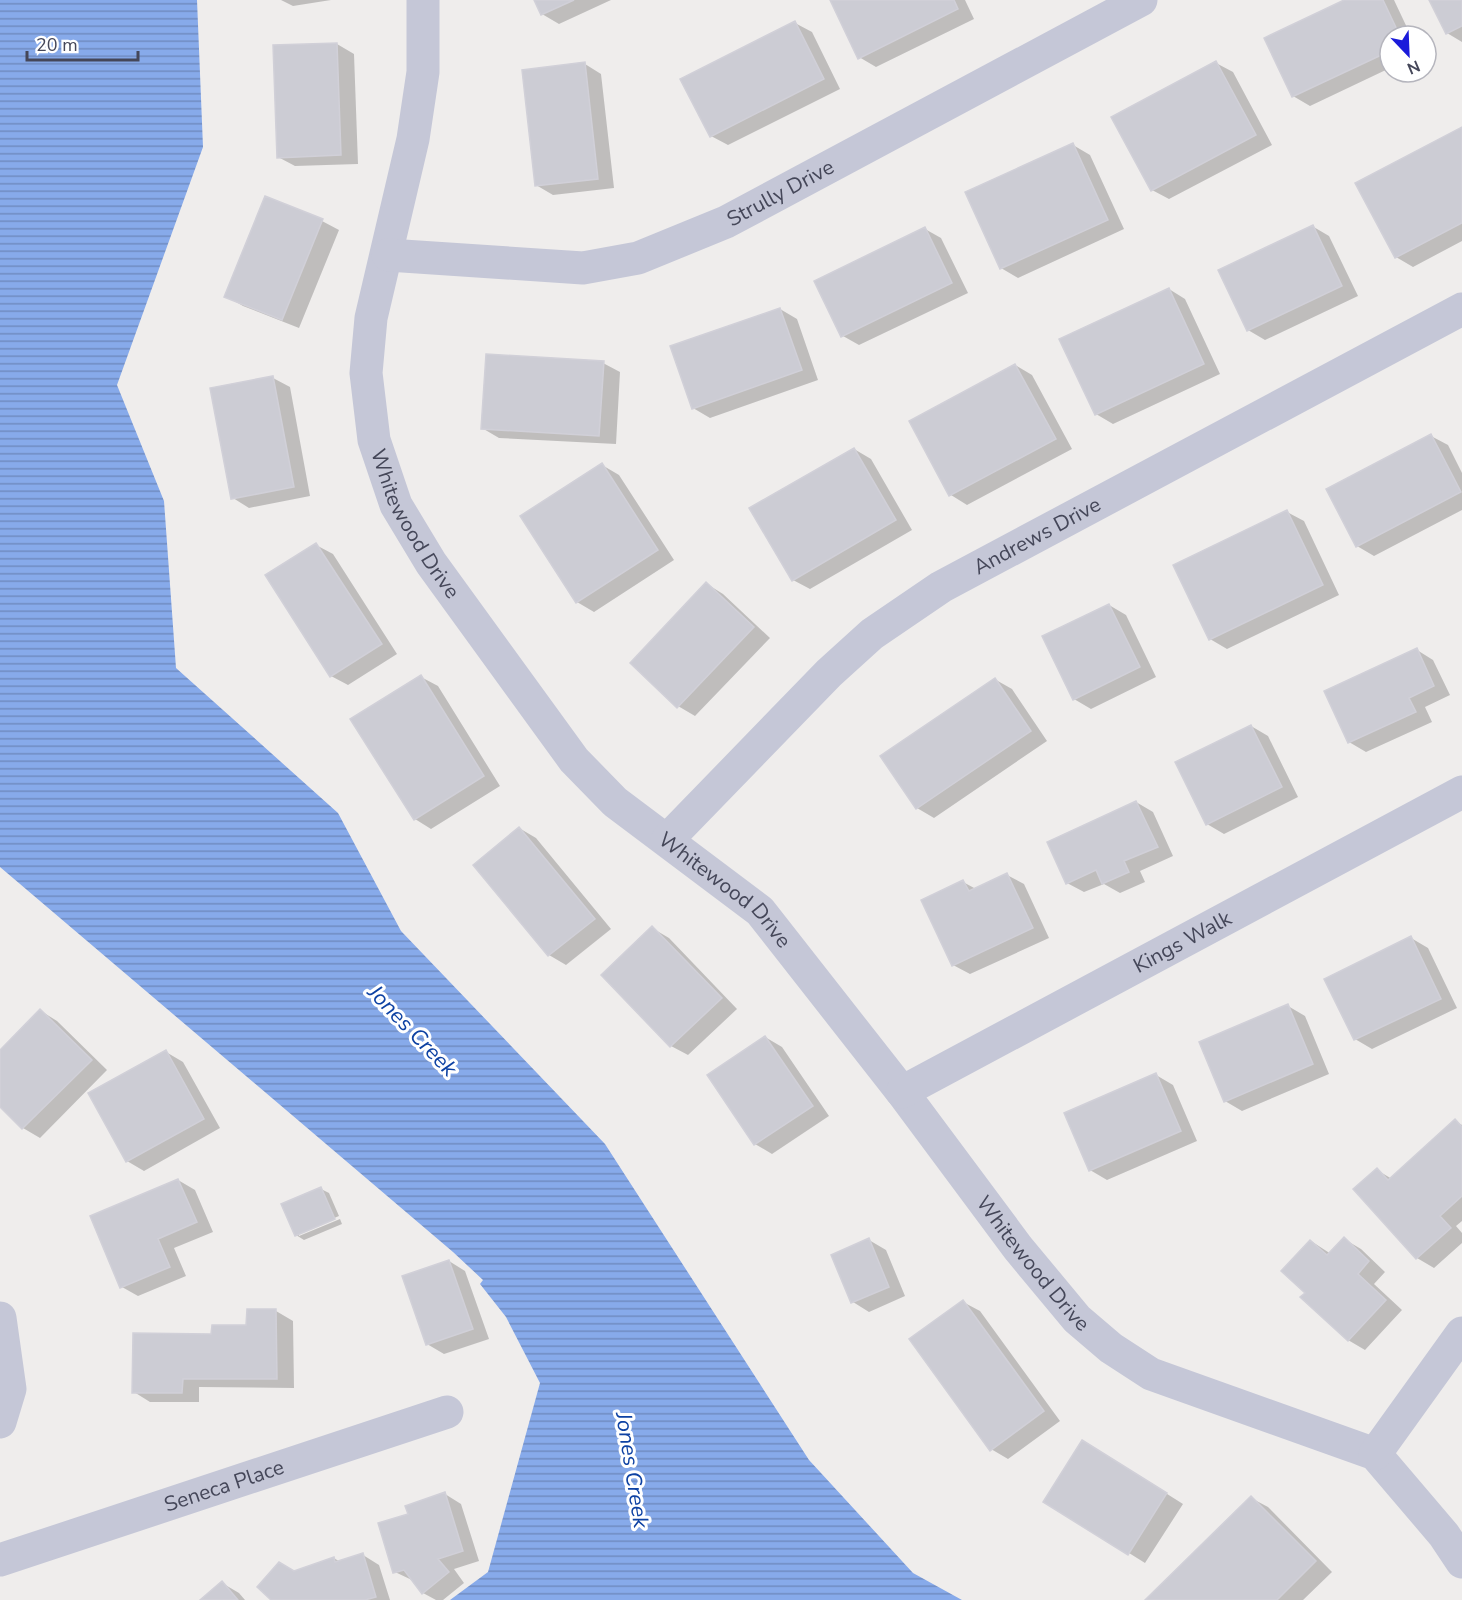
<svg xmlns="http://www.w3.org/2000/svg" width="1462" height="1600" viewBox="0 0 1462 1600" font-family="'Nunito Sans',sans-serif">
	<defs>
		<pattern id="water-rules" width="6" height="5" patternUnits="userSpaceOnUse" patternTransform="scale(1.5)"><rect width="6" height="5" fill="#87aaea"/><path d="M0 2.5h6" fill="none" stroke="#708cc1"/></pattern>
	</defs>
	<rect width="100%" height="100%" fill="#efedec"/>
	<path fill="url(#water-rules)" d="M 0,0 L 197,0 L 203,147 L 117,385 L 164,501 L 176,668 L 338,813 L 401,931 L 605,1144 L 809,1460 L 913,1573 L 962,1600 L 450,1600 L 488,1572 L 540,1383 L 506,1317 L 480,1284 L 483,1280 L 453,1252 L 0,867 Z"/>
	<path fill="#0003" d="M 281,0 L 331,0 L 293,6 Z
		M 535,0 L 611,0 L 559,24 L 542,14 Z
		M 832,0 L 965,0 L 974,19 L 876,67 L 859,57 Z
		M 1348,0 L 1394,0 L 1411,36 L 1390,36 L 1390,68 L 1310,106 L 1293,96 Z
		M 1430,0 L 1462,0 L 1462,42 L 1447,33 Z
		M 795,23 L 812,32 L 840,89 L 728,145 L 711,136 Z
		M 337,44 L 354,54 L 358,164 L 295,166 L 278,157 L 275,47 Z
		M 1216,63 L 1233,72 L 1272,145 L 1169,199 L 1152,190 Z
		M 585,64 L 601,74 L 614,188 L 553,195 L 536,185 Z
		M 1462,129 L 1462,241 L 1413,267 L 1396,257 Z
		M 1073,145 L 1090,155 L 1124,229 L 1018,278 L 1001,268 Z
		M 322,221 L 339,230 L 299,328 L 243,306 L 226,296 Z
		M 1312,226 L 1329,236 L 1358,296 L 1265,340 L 1248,330 Z
		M 925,229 L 941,238 L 968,293 L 859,345 L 843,336 Z
		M 1169,289 L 1185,299 L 1220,374 L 1113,424 L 1096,414 Z
		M 780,309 L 797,319 L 818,380 L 710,418 L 693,408 Z
		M 603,363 L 620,372 L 616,444 L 499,438 L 482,428 Z
		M 1015,365 L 1032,375 L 1072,449 L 967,505 L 951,495 Z
		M 273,378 L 290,387 L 310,496 L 249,508 L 233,498 Z
		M 1431,436 L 1448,445 L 1462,473 L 1462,510 L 1374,556 L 1357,546 Z
		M 854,449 L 871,459 L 912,530 L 810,589 L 793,580 Z
		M 602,465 L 619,475 L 674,560 L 594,612 L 577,602 Z
		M 1287,512 L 1304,521 L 1339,595 L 1227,649 L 1210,639 Z
		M 316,545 L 333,554 L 397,654 L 348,685 L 331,676 Z
		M 707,584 L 723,594 L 770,638 L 695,716 L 678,706 Z
		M 1109,605 L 1126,615 L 1156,677 L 1091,709 L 1074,699 Z
		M 1417,650 L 1433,660 L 1450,695 L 1425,707 L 1432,722 L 1366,752 L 1349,742 Z
		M 421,677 L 438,686 L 500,786 L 431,829 L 415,819 Z
		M 996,680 L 1012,689 L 1047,741 L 934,818 L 917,808 Z
		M 1251,726 L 1268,736 L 1298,797 L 1224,834 L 1207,824 Z
		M 1136,802 L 1153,812 L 1173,856 L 1140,871 L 1145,882 L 1120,893 L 1104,884 L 1084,892 L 1067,883 Z
		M 519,828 L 536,838 L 611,929 L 566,965 L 549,955 L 475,865 Z
		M 1007,875 L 1024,884 L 1049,938 L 970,974 L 953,965 L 963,882 L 976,889 Z
		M 652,928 L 669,938 L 737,1009 L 688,1055 L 671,1046 Z
		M 1411,938 L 1428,948 L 1457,1008 L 1372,1049 L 1355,1039 L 1326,979 Z
		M 1288,1006 L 1305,1016 L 1329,1074 L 1242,1111 L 1225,1101 Z
		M 41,1011 L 57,1021 L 107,1070 L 40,1138 L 23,1128 L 0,1105 L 0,1052 Z
		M 765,1037 L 782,1047 L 829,1116 L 772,1154 L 755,1144 L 709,1075 Z
		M 166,1052 L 183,1062 L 220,1128 L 144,1171 L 127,1161 Z
		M 1156,1075 L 1173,1085 L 1197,1141 L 1107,1180 L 1090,1170 Z
		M 1455,1121 L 1462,1125 L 1462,1221 L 1456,1226 L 1462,1233 L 1462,1243 L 1434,1268 L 1417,1258 L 1377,1170 L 1392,1179 Z
		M 178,1180 L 195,1190 L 213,1232 L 174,1248 L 186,1276 L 138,1296 L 122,1287 Z
		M 321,1189 L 329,1193 L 339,1216 L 299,1233 L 299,1236 L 340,1219 L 342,1224 L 304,1240 L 296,1235 Z
		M 1344,1239 L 1361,1249 L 1385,1272 L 1374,1284 L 1402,1310 L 1365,1350 L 1348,1340 L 1307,1293 L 1311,1241 L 1331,1254 Z
		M 869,1240 L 886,1250 L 905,1296 L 869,1312 L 853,1302 Z
		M 449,1261 L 465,1271 L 489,1339 L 444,1354 L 427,1344 Z
		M 963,1302 L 980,1311 L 1060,1421 L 1008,1459 L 991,1449 Z
		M 276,1311 L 293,1321 L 294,1388 L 199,1387 L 199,1402 L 150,1402 L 134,1392 L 213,1335 L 248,1326 Z
		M 1099,1451 L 1183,1504 L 1145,1563 L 1129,1553 Z
		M 445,1494 L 461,1504 L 479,1561 L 454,1569 L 464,1583 L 443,1600 L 436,1600 L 423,1593 L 414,1581 L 395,1572 L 410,1515 Z
		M 1251,1498 L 1268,1507 L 1332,1572 L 1303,1600 L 1147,1600 Z
		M 363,1555 L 379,1565 L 390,1600 L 273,1600 L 294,1572 L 334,1558 L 340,1562 Z
		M 222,1583 L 239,1593 L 245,1600 L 203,1600 Z"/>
	<path fill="#ccccd4" stroke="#d1d0d8" stroke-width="1.5" d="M 534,0 L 574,0 L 541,15 Z
		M 830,0 L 954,0 L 958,9 L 858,59 Z
		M 1344,0 L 1383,0 L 1400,36 L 1390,36 L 1390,51 L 1292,97 L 1264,38 Z
		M 1429,0 L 1462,0 L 1462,26 L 1446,34 Z
		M 795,21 L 824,79 L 710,137 L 680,79 Z
		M 337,43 L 341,155 L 277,158 L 273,45 Z
		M 1216,61 L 1256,135 L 1151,191 L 1111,117 Z
		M 585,62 L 598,179 L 535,186 L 522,70 Z
		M 1462,127 L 1462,223 L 1395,258 L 1355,183 Z
		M 1073,143 L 1108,220 L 1000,269 L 965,192 Z
		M 265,196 L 323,219 L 282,320 L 224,297 Z
		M 1313,225 L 1342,286 L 1247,331 L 1218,270 Z
		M 925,227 L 952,283 L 841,337 L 814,281 Z
		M 1169,288 L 1204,364 L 1095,415 L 1059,339 Z
		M 780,308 L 802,370 L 692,409 L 670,346 Z
		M 486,354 L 604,361 L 599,436 L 481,429 Z
		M 1015,364 L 1056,439 L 949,496 L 909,421 Z
		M 273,376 L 294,487 L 231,499 L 210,388 Z
		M 1431,434 L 1461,492 L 1356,547 L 1326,489 Z
		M 854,448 L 896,520 L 792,581 L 749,508 Z
		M 602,463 L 658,550 L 576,603 L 520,516 Z
		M 1287,510 L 1323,585 L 1209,640 L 1173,565 Z
		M 316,543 L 382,644 L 330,677 L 265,575 Z
		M 706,582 L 754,627 L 677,708 L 630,663 Z
		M 1109,604 L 1140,667 L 1073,700 L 1042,636 Z
		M 1417,648 L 1434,686 L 1409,698 L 1416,712 L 1348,743 L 1324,691 Z
		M 421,675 L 484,776 L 414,820 L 350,719 Z
		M 995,678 L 1031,731 L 916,809 L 880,756 Z
		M 1251,725 L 1282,787 L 1206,825 L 1175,762 Z
		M 1136,801 L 1158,847 L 1124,861 L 1129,872 L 1102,884 L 1096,870 L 1066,884 L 1047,842 Z
		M 519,827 L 595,919 L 548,956 L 473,865 Z
		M 1007,873 L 1033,928 L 952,966 L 921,900 L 963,880 L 969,891 Z
		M 652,926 L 722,998 L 670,1047 L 601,975 Z
		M 1411,936 L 1441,999 L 1354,1040 L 1324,979 Z
		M 1288,1004 L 1313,1064 L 1224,1102 L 1199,1042 Z
		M 40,1009 L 92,1060 L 22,1129 L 0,1107 L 0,1050 Z
		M 765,1036 L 813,1106 L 754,1145 L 707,1075 Z
		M 166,1050 L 204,1119 L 126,1162 L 88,1093 Z
		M 1156,1073 L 1181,1131 L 1089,1171 L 1064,1113 Z
		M 1455,1119 L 1462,1127 L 1462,1196 L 1440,1216 L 1451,1228 L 1416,1259 L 1353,1189 L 1377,1168 L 1388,1180 Z
		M 178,1179 L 197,1222 L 158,1239 L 170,1267 L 120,1288 L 90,1216 Z
		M 321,1187 L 335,1219 L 295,1236 L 281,1204 Z
		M 1344,1237 L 1369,1261 L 1358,1274 L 1386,1300 L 1348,1341 L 1300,1297 L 1305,1293 L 1281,1271 L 1310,1240 L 1327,1255 Z
		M 869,1238 L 889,1287 L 851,1303 L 831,1255 Z
		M 449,1260 L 473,1329 L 426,1345 L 402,1276 Z
		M 963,1300 L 1044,1411 L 990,1451 L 909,1339 Z
		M 247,1309 L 276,1309 L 277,1379 L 183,1379 L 182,1393 L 132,1393 L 133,1333 L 211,1334 L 212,1325 L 246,1325 Z
		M 1082,1440 L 1167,1493 L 1128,1555 L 1043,1502 Z
		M 445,1492 L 463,1551 L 438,1559 L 449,1572 L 422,1594 L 404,1570 L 393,1573 L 378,1523 L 408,1514 L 405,1506 Z
		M 1251,1496 L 1316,1561 L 1277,1600 L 1145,1600 Z
		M 363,1553 L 376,1597 L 365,1600 L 271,1600 L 257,1587 L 279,1562 L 294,1571 L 334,1557 L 335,1562 Z
		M 222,1581 L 238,1600 L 200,1600 Z"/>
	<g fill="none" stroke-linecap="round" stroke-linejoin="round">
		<g stroke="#c5c7d7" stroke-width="33">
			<path id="s1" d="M 423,0 L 423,72 L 413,139 L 371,318 L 366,373 L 374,440 L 396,505 L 431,563 L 574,760 L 615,802 L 760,911 L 902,1092 L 1018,1248 L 1077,1319 L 1111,1348 L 1151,1374 L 1375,1454 L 1444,1535 L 1462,1562"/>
			<path id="s2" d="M 388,255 L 583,268 L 638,258 L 726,222 L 1141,0"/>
			<path id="s3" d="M 667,840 L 829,673 L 872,634 L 941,587 L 1462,309"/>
			<path id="s4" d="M 902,1092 L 1462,792"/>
			<path d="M 0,1318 L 10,1389 L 0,1422"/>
			<path d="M 1375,1454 L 1462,1333"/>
			<path id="s5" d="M 0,1560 L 447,1412"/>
		</g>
	</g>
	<g text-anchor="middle" stroke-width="6" stroke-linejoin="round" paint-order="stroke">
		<g font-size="21" fill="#454759" stroke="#fff">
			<text dy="7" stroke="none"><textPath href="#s2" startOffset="408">Strully Drive</textPath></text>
			<text dy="7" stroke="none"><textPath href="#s1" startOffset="540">Whitewood Drive</textPath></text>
			<text dy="7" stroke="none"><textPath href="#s3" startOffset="483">Andrews Drive</textPath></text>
			<text dy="7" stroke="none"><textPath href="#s1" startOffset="1026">Whitewood Drive</textPath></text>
			<text dy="7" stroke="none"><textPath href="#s4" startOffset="318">Kings Walk</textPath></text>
			<text dy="7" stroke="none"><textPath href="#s1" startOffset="1512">Whitewood Drive</textPath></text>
			<text dy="7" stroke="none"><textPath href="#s5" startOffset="236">Seneca Place</textPath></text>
		</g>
		<g font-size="22" font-style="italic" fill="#0e42a3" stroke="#fff">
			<text transform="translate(413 1030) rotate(46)" y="8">Jones Creek</text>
			<text transform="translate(633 1470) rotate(81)" y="8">Jones Creek</text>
		</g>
	</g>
	<g transform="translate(1408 54) rotate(157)"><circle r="28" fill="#ffffff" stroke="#b5b5bd" stroke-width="1.5"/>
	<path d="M0-4.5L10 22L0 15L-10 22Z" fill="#1b1bda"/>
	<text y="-9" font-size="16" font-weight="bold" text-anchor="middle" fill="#454759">N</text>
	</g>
	<path d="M27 51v9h111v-9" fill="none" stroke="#454759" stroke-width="3"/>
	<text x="36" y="51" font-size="18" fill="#454759" stroke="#ffffff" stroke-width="4.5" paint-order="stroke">20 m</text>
</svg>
